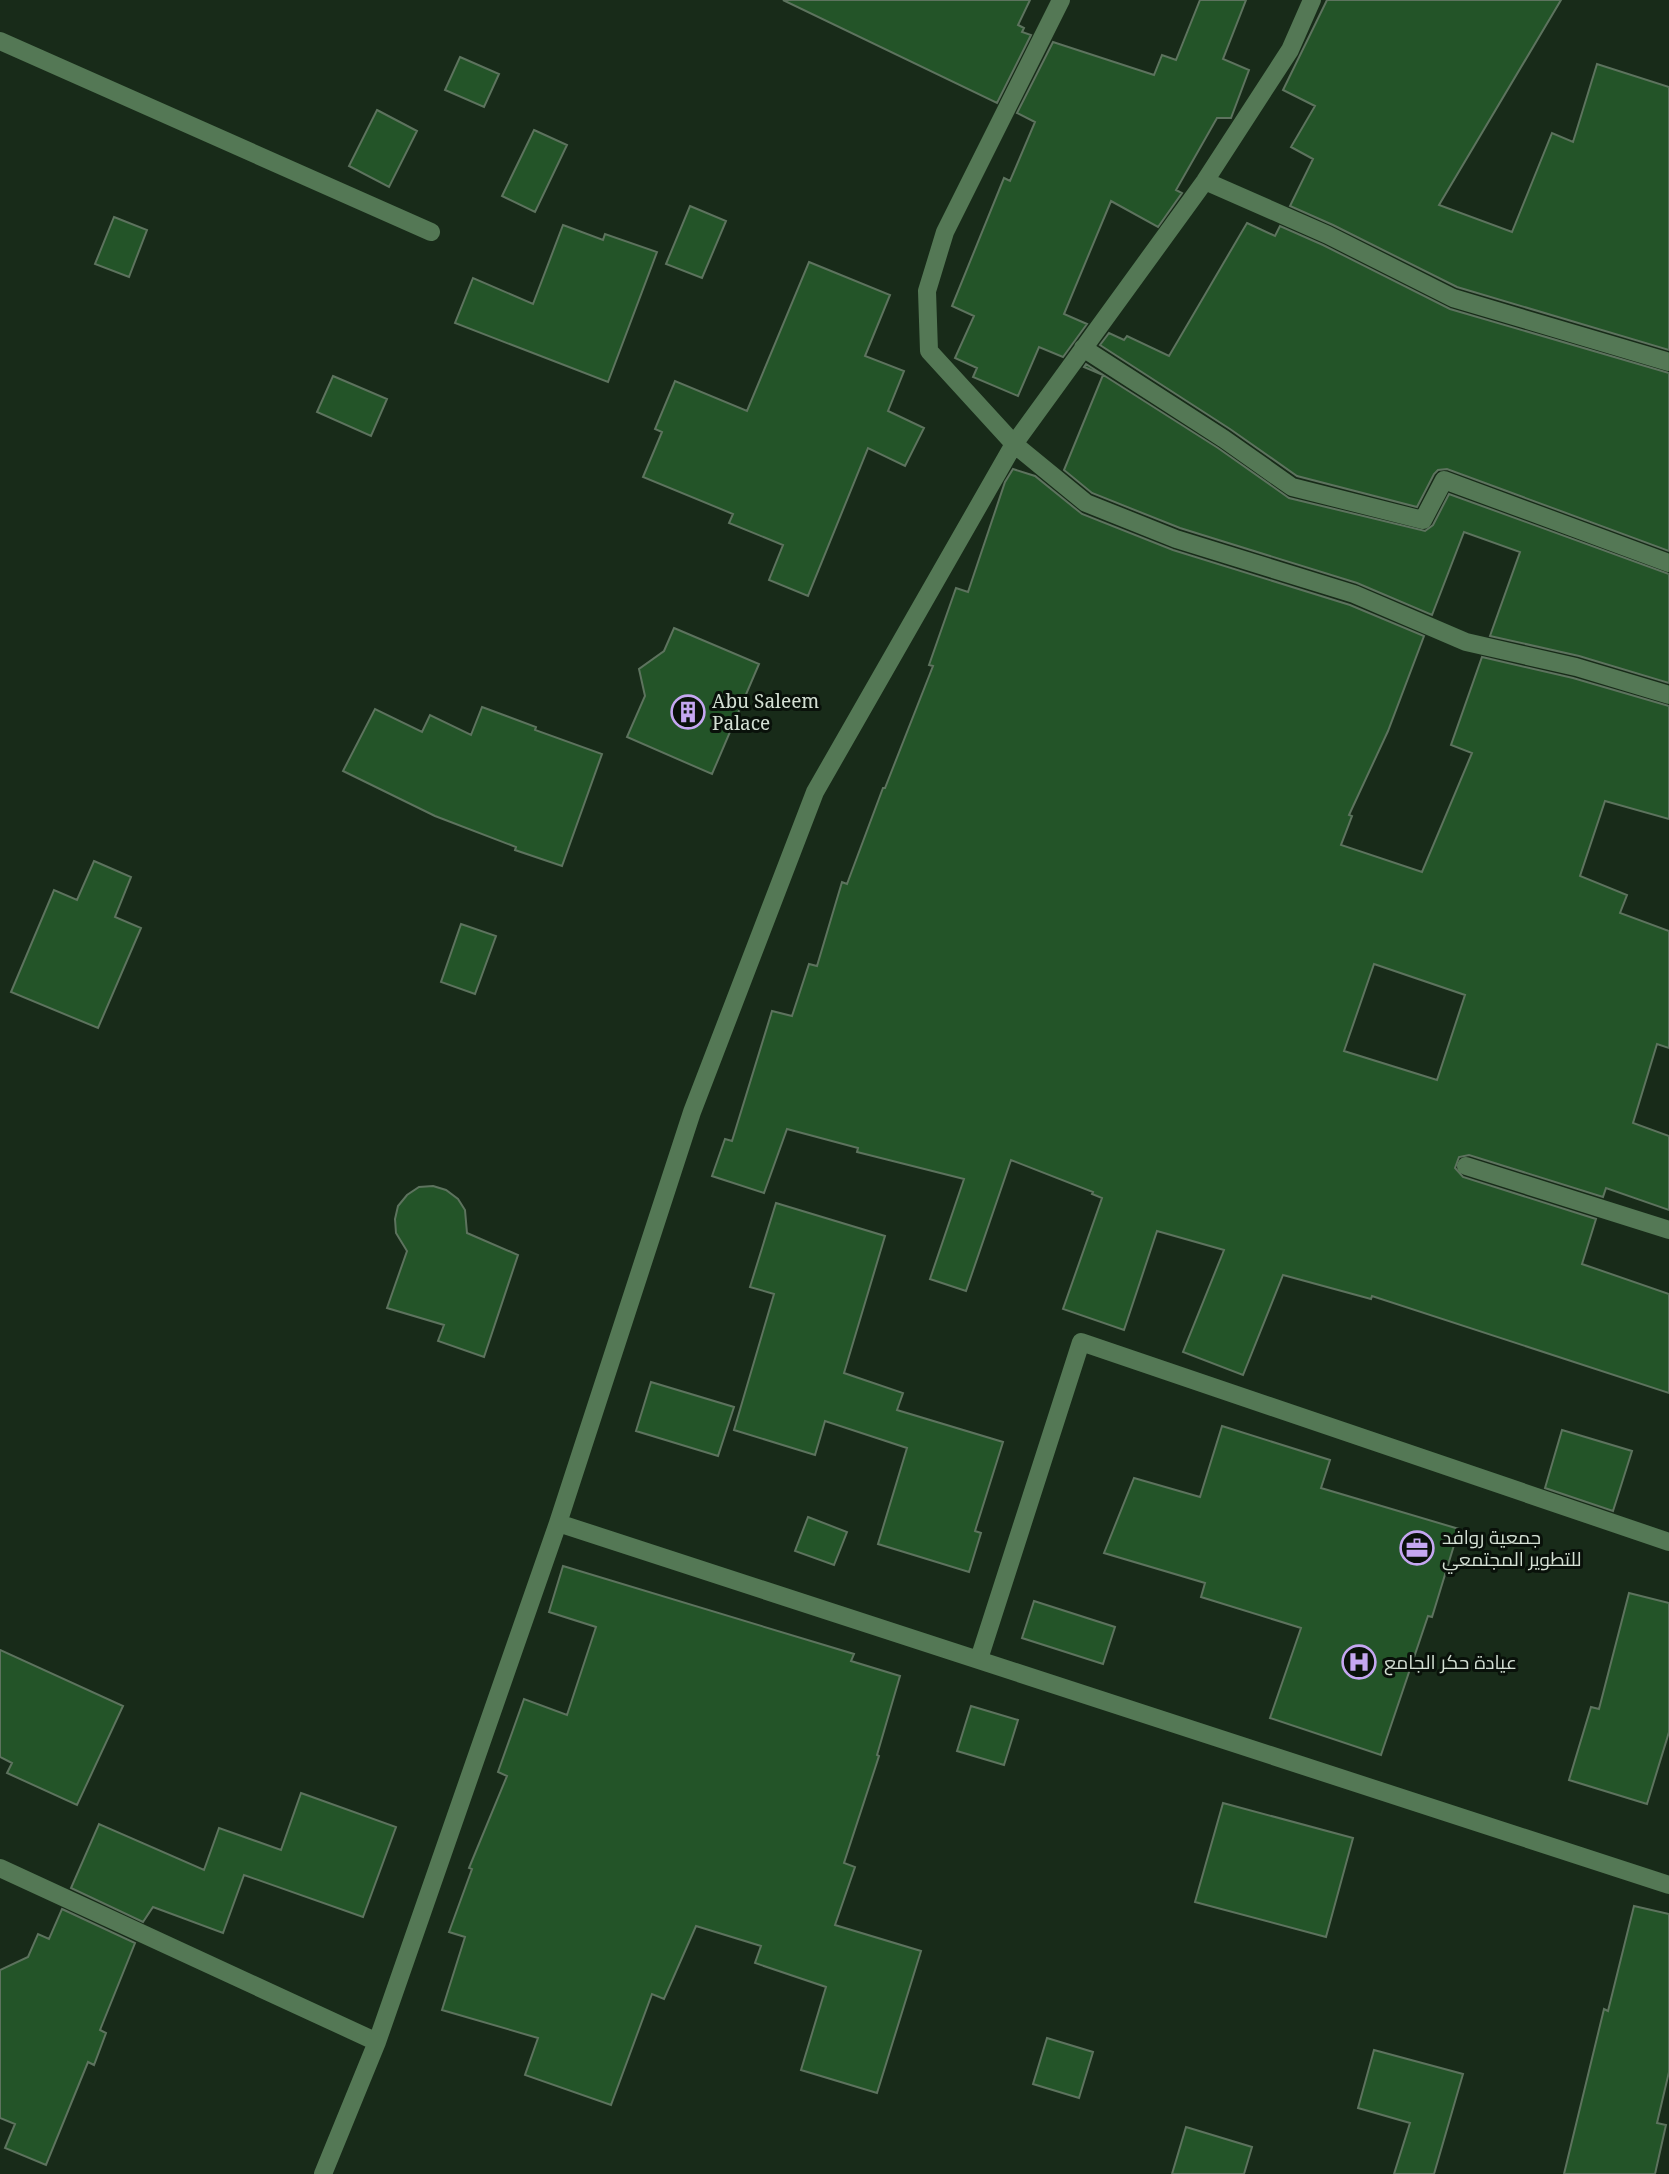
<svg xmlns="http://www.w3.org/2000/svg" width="1669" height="2174" viewBox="0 0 1669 2174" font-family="'Noto Serif',Cairo,serif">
	<rect width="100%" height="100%" fill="#182b19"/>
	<path fill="#235428" stroke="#5d735e" stroke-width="2" fill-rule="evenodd" d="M 783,0 L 1030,0 L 1018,25 L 1024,28 L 1022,32 L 1031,35 L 997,103 Z
		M 1200,0 L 1246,0 L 1223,59 L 1249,70 L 1231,118 L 1217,118 L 1176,190 L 1182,193 L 1158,227 L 1111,201 L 1064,314 L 1087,324 L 1063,357 L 1039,347 L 1018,396 L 973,377 L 977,368 L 955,358 L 974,316 L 952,306 L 1004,178 L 1010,181 L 1035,122 L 1017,113 L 1053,42 L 1154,75 L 1162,55 L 1176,60 Z
		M 1327,0 L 1561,0 L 1439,205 L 1512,232 L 1552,133 L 1573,142 L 1597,64 L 1669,87 L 1669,350 L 1457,287 L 1333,225 L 1290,206 L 1313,159 L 1291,147 L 1315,106 L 1283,90 Z
		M 460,57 L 499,74 L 484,107 L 445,90 Z
		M 377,110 L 417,131 L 389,187 L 349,166 Z
		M 534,130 L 567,145 L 535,212 L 502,196 Z
		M 690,206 L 726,221 L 702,278 L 666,264 Z
		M 114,217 L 147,230 L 129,277 L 95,264 Z
		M 1247,223 L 1275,236 L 1280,226 L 1323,245 L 1450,309 L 1669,373 L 1669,551 L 1447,469 L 1438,470 L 1434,474 L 1417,507 L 1297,476 L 1230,429 L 1100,345 L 1109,333 L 1124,340 L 1127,336 L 1169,356 Z
		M 563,225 L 603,240 L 605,234 L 657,252 L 608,382 L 455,323 L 473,278 L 533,304 Z
		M 809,262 L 890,295 L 865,356 L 904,371 L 888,411 L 924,428 L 905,466 L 868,448 L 808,596 L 769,580 L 783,545 L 729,523 L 733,514 L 643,477 L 662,432 L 655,429 L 675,381 L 747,411 Z
		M 1086,364 L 1218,448 L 1289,498 L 1425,531 L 1433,525 L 1449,494 L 1669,574 L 1669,683 L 1579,656 L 1490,636 L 1520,552 L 1464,532 L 1432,615 L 1357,583 L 1180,528 L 1092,493 L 1064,470 L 1103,375 L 1084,367 Z
		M 333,376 L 387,399 L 371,436 L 317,412 Z
		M 1013,469 L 1035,476 L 1082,514 L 1173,550 L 1350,605 L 1424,636 L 1388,731 L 1349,815 L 1352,816 L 1341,845 L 1422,872 L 1472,753 L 1451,745 L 1482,657 L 1573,678 L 1669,706 L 1669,819 L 1605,801 L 1580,876 L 1627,895 L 1620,913 L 1669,931 L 1669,1048 L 1657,1044 L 1633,1123 L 1669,1136 L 1669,1210 L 1606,1188 L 1603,1197 L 1469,1155 L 1459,1157 L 1455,1168 L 1463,1177 L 1596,1219 L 1582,1264 L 1669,1294 L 1669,1393 L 1372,1296 L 1371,1299 L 1283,1275 L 1243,1375 L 1183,1352 L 1224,1250 L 1157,1231 L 1124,1330 L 1063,1309 L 1102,1198 L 1092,1194 L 1093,1192 L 1011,1160 L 966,1291 L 930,1279 L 964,1179 L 857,1152 L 858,1148 L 787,1129 L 764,1193 L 712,1176 L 725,1139 L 732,1141 L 772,1011 L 792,1016 L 809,964 L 817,966 L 842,882 L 847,884 L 883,788 L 885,788 L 933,666 L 929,665 L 956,588 L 968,592 L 1005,482 ZM 1374,964 L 1465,995 L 1437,1080 L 1344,1051 Z
		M 674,628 L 759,664 L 712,774 L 627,737 L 645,696 L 639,669 L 664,651 Z
		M 482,707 L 536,727 L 535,730 L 602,754 L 562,866 L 515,850 L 516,847 L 435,816 L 343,771 L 375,709 L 422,732 L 430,715 L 471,735 Z
		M 94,861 L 131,877 L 115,917 L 141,928 L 98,1028 L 11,992 L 54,890 L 77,900 Z
		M 461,924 L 496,936 L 475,994 L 441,982 Z
		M 433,1186 L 446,1190 L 458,1199 L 465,1210 L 467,1233 L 518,1255 L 484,1357 L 438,1341 L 444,1325 L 387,1308 L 407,1251 L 396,1233 L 395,1219 L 398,1206 L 407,1195 L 419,1187 Z
		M 776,1203 L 885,1236 L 844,1373 L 903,1393 L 897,1410 L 1003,1442 L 975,1531 L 981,1533 L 969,1572 L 878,1544 L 907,1448 L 825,1421 L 815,1455 L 734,1430 L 774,1294 L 750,1287 Z
		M 651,1382 L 734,1407 L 718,1456 L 636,1431 Z
		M 1222,1426 L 1330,1460 L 1321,1488 L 1459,1529 L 1432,1617 L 1428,1616 L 1381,1755 L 1270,1718 L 1301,1628 L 1201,1597 L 1205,1583 L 1104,1553 L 1134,1478 L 1200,1497 Z
		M 1562,1430 L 1632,1451 L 1613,1511 L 1545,1488 Z
		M 808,1517 L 847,1532 L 834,1565 L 795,1551 Z
		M 563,1566 L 854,1654 L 851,1661 L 900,1676 L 877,1755 L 879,1756 L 844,1863 L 855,1867 L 835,1925 L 921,1951 L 877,2093 L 801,2070 L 826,1987 L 755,1963 L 761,1946 L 696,1926 L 664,1999 L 652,1994 L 611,2105 L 525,2075 L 538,2038 L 442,2010 L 465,1937 L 449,1932 L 472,1869 L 469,1868 L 507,1776 L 498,1772 L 524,1699 L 567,1715 L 596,1627 L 549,1612 Z
		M 1629,1593 L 1669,1603 L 1669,1732 L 1647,1804 L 1569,1780 L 1591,1707 L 1599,1709 Z
		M 1034,1601 L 1115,1627 L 1103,1664 L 1022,1638 Z
		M 0,1650 L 123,1706 L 77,1805 L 7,1773 L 12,1763 L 0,1757 Z
		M 971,1706 L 1018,1720 L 1004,1765 L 957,1751 Z
		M 301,1793 L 396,1827 L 363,1917 L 244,1875 L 223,1933 L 153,1907 L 143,1922 L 71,1888 L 99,1824 L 204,1870 L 219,1828 L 281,1850 Z
		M 1223,1803 L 1353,1838 L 1326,1937 L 1195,1902 Z
		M 1634,1906 L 1669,1914 L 1669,2072 L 1657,2123 L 1666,2125 L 1655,2174 L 1564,2174 L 1604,2009 L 1608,2011 Z
		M 62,1909 L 135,1943 L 100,2030 L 106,2033 L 94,2065 L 88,2062 L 46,2165 L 5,2148 L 15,2124 L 0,2118 L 0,1970 L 28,1957 L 38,1934 L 49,1939 Z
		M 1047,2038 L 1093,2052 L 1079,2098 L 1033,2084 Z
		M 1374,2050 L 1463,2074 L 1434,2174 L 1394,2174 L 1410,2123 L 1358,2108 Z
		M 1186,2127 L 1252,2147 L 1244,2174 L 1172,2174 Z"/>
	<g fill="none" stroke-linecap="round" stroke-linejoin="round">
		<path stroke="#547855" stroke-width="18" d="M 1061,0 L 945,232 L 927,291 L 929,351 L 1014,444 L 1086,503 L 1176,539 L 1354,594 L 1466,642 L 1576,667 L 1669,695
			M 0,41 L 431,232
			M 1205,181 L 1328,235 L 1453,298 L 1669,362
			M 1083,348 L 1224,439 L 1292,487 L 1423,520 L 1444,480 L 1669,563
			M 1466,1166 L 1669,1230
			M 558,1523 L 1669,1885
			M 979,1659 L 1081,1342 L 1669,1542
			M 0,1868 L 377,2042
			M 323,2174 L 377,2042 L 558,1523 L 692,1112 L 815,792 L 1014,444 L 1205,181 L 1290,50 L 1312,0"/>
	</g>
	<defs>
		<symbol id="building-ring" viewBox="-11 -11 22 22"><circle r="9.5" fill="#09110a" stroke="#c5a7f1" stroke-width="1.5"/><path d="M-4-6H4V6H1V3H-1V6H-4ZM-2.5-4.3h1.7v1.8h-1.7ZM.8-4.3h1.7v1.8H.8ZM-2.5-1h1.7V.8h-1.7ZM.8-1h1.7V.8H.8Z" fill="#c5a7f1"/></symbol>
		<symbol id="office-ring" viewBox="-11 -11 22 22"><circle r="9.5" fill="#09110a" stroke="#c5a7f1" stroke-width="1.5"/><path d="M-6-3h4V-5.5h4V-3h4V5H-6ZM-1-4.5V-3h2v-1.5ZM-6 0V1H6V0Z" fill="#c5a7f1"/></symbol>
		<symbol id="hospital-ring" viewBox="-11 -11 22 22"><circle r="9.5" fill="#09110a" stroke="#c5a7f1" stroke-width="1.5"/><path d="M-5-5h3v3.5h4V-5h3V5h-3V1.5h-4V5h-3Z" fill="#c5a7f1"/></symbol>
	</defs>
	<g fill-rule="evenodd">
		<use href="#building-ring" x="669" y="693" width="38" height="38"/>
		<use href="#office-ring" x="1398" y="1529" width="38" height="38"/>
		<use href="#hospital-ring" x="1340" y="1643" width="38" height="38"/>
	</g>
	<g text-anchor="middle" stroke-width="6" stroke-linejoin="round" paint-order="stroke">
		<g font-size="19" fill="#d4e0d4" stroke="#09110a" text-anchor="start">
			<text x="712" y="708">Abu Saleem<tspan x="712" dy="22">Palace</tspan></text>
			<text x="1442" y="1544">جمعية روافد<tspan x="1442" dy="22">للتطوير المجتمعي</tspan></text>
			<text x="1384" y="1669">عيادة حكر الجامع</text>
		</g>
	</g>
</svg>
